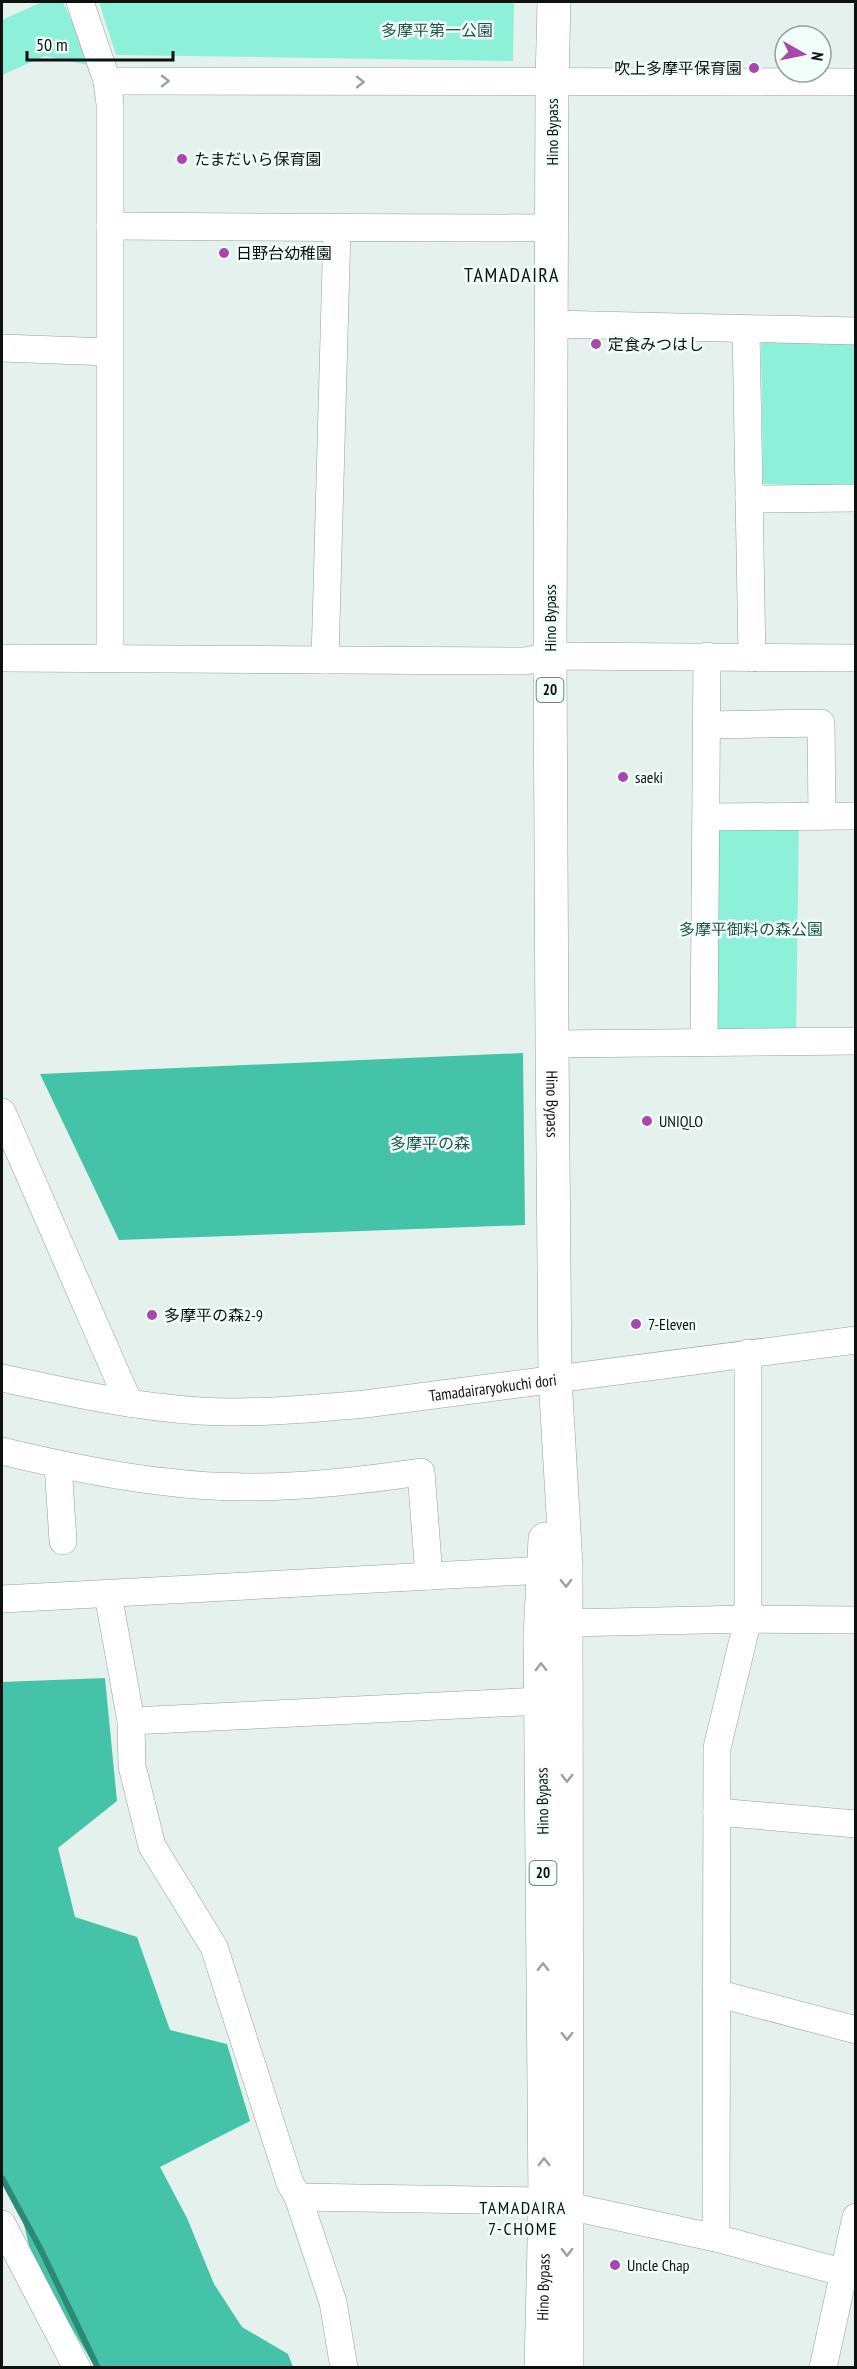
<svg xmlns="http://www.w3.org/2000/svg" width="857" height="2369" viewBox="0 0 857 2369" font-family="'PT Sans Narrow','Noto Sans JP',sans-serif">
	<rect width="100%" height="100%" fill="#e5f1ed"/>
	<path fill="#8df0d9" d="M 42,2 L 63,2 L 92,66 L 45,56 L 2,75 L 2,20 Z
		M 99,2 L 514,2 L 513,61 L 116,55 Z
		M 761,337 L 855,339 L 855,486 L 763,484 Z
		M 799,816 L 796,1041 L 704,1042 L 706,817 Z"/>
	<path fill="#45c3a9" d="M 523,1053 L 525,1225 L 119,1240 L 40,1074 Z
		M 105,1678 L 117,1801 L 58,1848 L 75,1917 L 137,1937 L 170,2030 L 227,2044 L 250,2121 L 160,2167 L 187,2218 L 214,2284 L 242,2327 L 288,2354 L 293,2367 L 95,2367 L 33,2263 L 21,2212 L 2,2175 L 2,1682 Z"/>
	<g fill="none" stroke-linecap="round" stroke-linejoin="round">
		<path stroke="#2d8876" stroke-width="6" d="M 2,2178 L 40,2248 L 98,2368"/>
		<defs>
			<g id="minor">
				<path d="M 80,2 L 107,81 L 110,104 L 110,658"/>
				<path d="M 107,81 L 856,82"/>
				<path d="M 110,226 C 258,228 405,227 553,228"/>
				<path d="M 552,324 L 856,331"/>
				<path d="M 746,329 L 752,658"/>
				<path d="M 2,348 L 109,352"/>
				<path d="M 749,499 L 856,498"/>
				<path d="M 2,658 L 525,661 L 550,656 L 856,658"/>
				<path d="M 325,660 L 337,229"/>
				<path d="M 707,725 L 821,723 L 822,816"/>
				<path d="M 706,817 L 856,816"/>
				<path d="M 704,1042 L 707,656"/>
				<path d="M 552,1044 L 856,1041"/>
				<path d="M 2,1112 L 129,1403"/>
				<path id="s1" d="M 2,1378 C 67,1392 133,1407 200,1411 C 255,1414 310,1409 365,1404 L 856,1340"/>
				<path d="M 2,1451 C 56,1464 112,1476 167,1482 C 252,1493 337,1484 421,1472 L 429,1576"/>
				<path d="M 58,1464 L 63,1541"/>
				<path d="M 108,1594 L 131,1721 L 132,1766 L 152,1846 L 214,1947 L 290,2183 L 298,2197 L 333,2302 L 344,2368"/>
				<path d="M 2,1599 L 544,1570"/>
				<path d="M 566,1623 L 748,1619 L 856,1620"/>
				<path d="M 131,1721 L 541,1701"/>
				<path d="M 717,1812 L 856,1824"/>
				<path d="M 716,1993 L 856,2030"/>
				<path d="M 298,2197 L 545,2201 L 716,2238 L 856,2276"/>
				<path d="M 2,2224 L 77,2368"/>
				<path d="M 716,2238 L 717,1748 L 748,1619 L 748,1353"/>
				<path d="M 823,2368 L 856,2217"/>
			</g>
			<g id="highway">
				<path id="s2" d="M 554,2 L 552,82 L 550,656 L 552,1044 L 555,1378 L 566,1565 L 567,2368"/>
				<path id="s3" d="M 541,2368 L 545,2201 L 540,1637 L 545,1539"/>
			</g>
		</defs>
		<use href="#minor" stroke="#949f9c" stroke-width="28"/>
		<use href="#highway" stroke="#949f9c" stroke-width="34"/>
		<use href="#minor" stroke="#fff" stroke-width="27"/>
		<use href="#highway" stroke="#fff" stroke-width="33"/>
	</g>
	<defs><path id="oneway-chevron" d="M-2-3.5L2.5 0L-2 3.5" fill="none" stroke-width="1.6" stroke-linecap="round" stroke-linejoin="round" transform="scale(1.5)"/></defs>
	<g stroke="#9ea09f">
		<use href="#oneway-chevron" transform="translate(165 81)"/>
		<use href="#oneway-chevron" transform="translate(360 82)"/>
		<use href="#oneway-chevron" transform="translate(566 1583) rotate(89)"/>
		<use href="#oneway-chevron" transform="translate(541 1667) rotate(-91)"/>
		<use href="#oneway-chevron" transform="translate(567 1778) rotate(90)"/>
		<use href="#oneway-chevron" transform="translate(543 1967) rotate(-90)"/>
		<use href="#oneway-chevron" transform="translate(567 2036) rotate(90)"/>
		<use href="#oneway-chevron" transform="translate(544 2162) rotate(-90)"/>
		<use href="#oneway-chevron" transform="translate(567 2252) rotate(90)"/>
	</g>
	<g fill="#aa47ad" stroke="#f2fefa" stroke-width="2">
		<circle cx="754" cy="68" r="6"/>
		<circle cx="182" cy="159" r="6"/>
		<circle cx="224" cy="253" r="6"/>
		<circle cx="596" cy="344" r="6"/>
		<circle cx="623" cy="777" r="6"/>
		<circle cx="647" cy="1121" r="6"/>
		<circle cx="152" cy="1315" r="6"/>
		<circle cx="636" cy="1324" r="6"/>
		<circle cx="615" cy="2265" r="6"/>
	</g>
	<g text-anchor="middle" stroke-width="5" stroke-linejoin="round" paint-order="stroke">
		<g fill="#f2fefa" stroke="#525856" stroke-width="1.5">
			<rect x="536.5" y="678" width="27" height="24" rx="4.5"/>
			<rect x="529.5" y="1861" width="27" height="24" rx="4.5"/>
		</g>
		<g font-size="15" font-weight="bold" fill="#0d1110">
			<text x="550" y="695">20</text>
			<text x="543" y="1878">20</text>
		</g>
		<g font-size="16" fill="#205449" stroke="#f2fefa">
			<text x="437" y="36">多摩平第一公園</text>
			<text x="751" y="935">多摩平御料の森公園</text>
			<text x="430" y="1149">多摩平の森</text>
		</g>
		<g font-size="16" fill="#0d1110" stroke="#f2fefa" text-anchor="start">
			<text x="742" y="74" text-anchor="end">吹上多摩平保育園</text>
			<text x="194" y="165">たまだいら保育園</text>
			<text x="236" y="259">日野台幼稚園</text>
			<text x="608" y="350">定食みつはし</text>
			<text x="635" y="783">saeki</text>
			<text x="659" y="1127">UNIQLO</text>
			<text x="164" y="1321">多摩平の森2-9</text>
			<text x="648" y="1330">7-Eleven</text>
			<text x="627" y="2271">Uncle Chap</text>
		</g>
		<g font-size="16" fill="#0d1110" stroke="#f2fefa">
			<text transform="translate(552 132) rotate(-90)" y="6">Hino Bypass</text>
			<text transform="translate(550 618) rotate(-90)" y="6">Hino Bypass</text>
			<text dy="6" stroke="none"><textPath href="#s2" startOffset="1102">Hino Bypass</textPath></text>
			<text dy="6" stroke="none"><textPath href="#s1" startOffset="495">Tamadairaryokuchi dori</textPath></text>
			<text transform="translate(542 1801) rotate(-91)" y="6">Hino Bypass</text>
			<text dy="6" stroke="none"><textPath href="#s3" startOffset="81">Hino Bypass</textPath></text>
		</g>
		<g font-size="18" letter-spacing="1.5" fill="#0d1110" stroke="#f2fefa">
			<text x="523" y="2214">TAMADAIRA<tspan x="523" dy="21">7-CHOME</tspan></text>
		</g>
		<g font-size="20" letter-spacing="1.5" fill="#0d1110" stroke="#f2fefa">
			<text x="512" y="282">TAMADAIRA</text>
		</g>
	</g>
	<rect width="857" height="2369" fill="none" stroke="#0d1110" stroke-width="6"/>
	<g transform="translate(803 54) rotate(99)"><circle r="28" fill="#f2fefa" stroke="#969f9c" stroke-width="1.5"/>
	<path d="M0-4.5L10 22L0 15L-10 22Z" fill="#aa47ad"/>
	<text y="-9" font-size="16" font-weight="bold" text-anchor="middle" fill="#0d1110">N</text>
	</g>
	<path d="M27 51v9h146v-9" fill="none" stroke="#0d1110" stroke-width="3"/>
	<text x="36" y="51" font-size="18" fill="#0d1110" stroke="#f2fefa" stroke-width="4.5" paint-order="stroke">50 m</text>
</svg>
